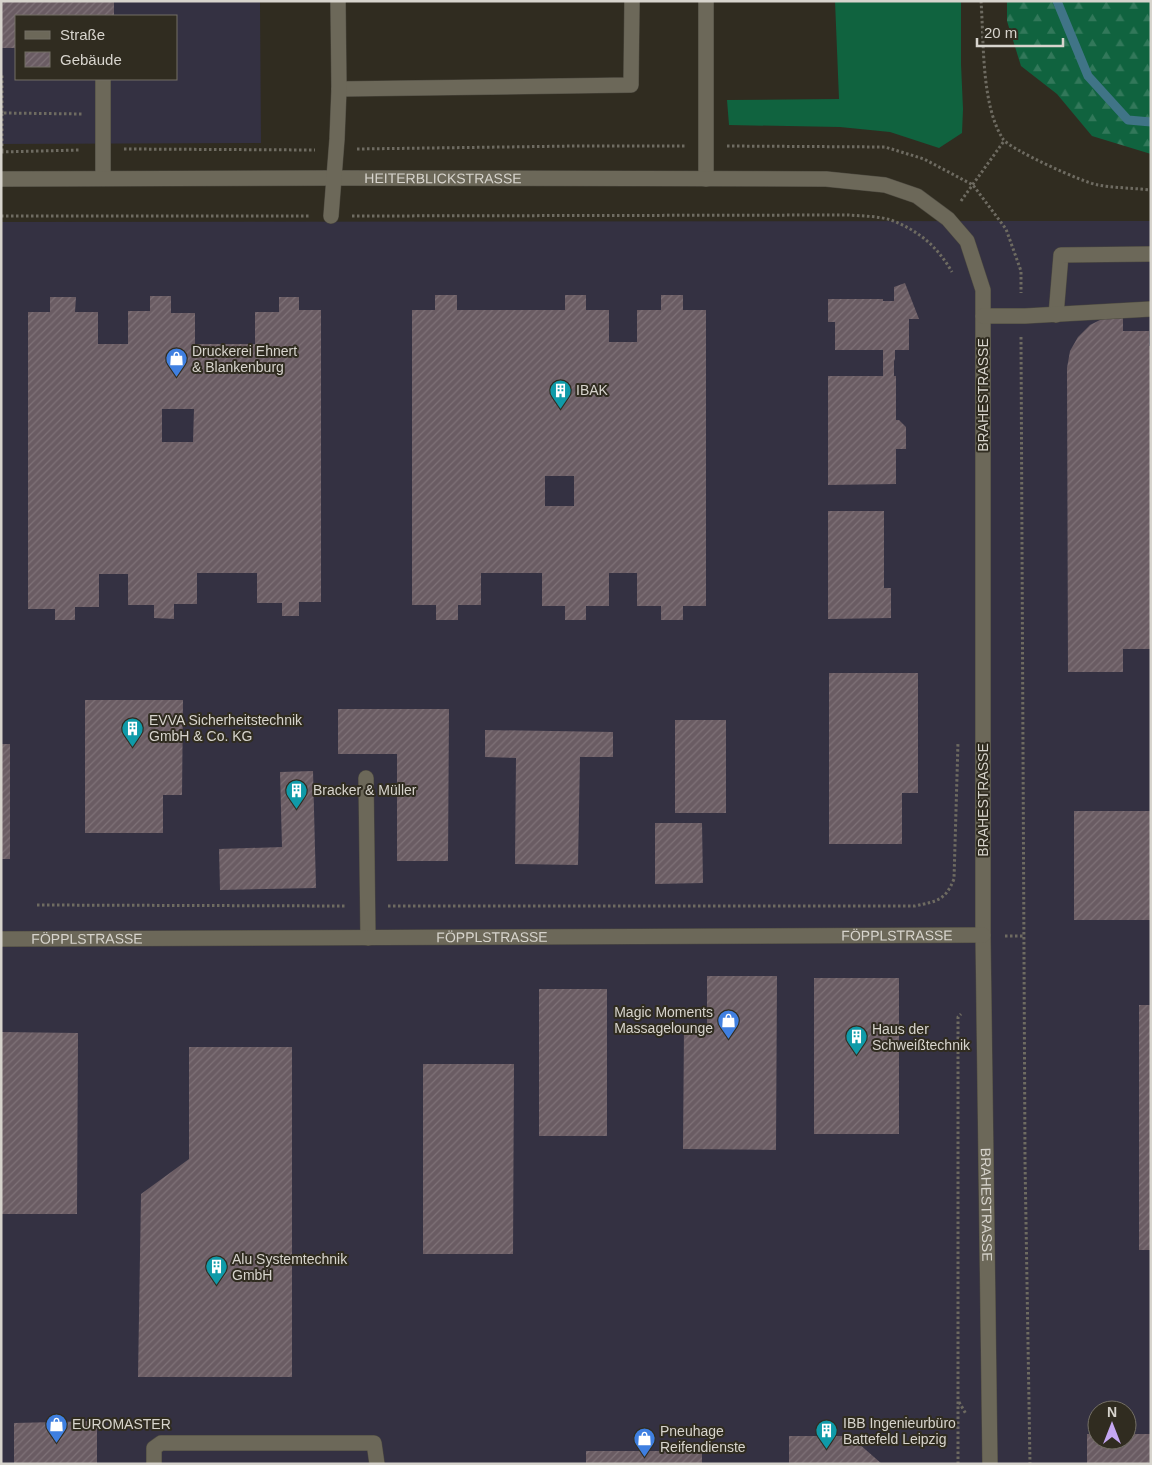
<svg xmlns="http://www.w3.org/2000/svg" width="1152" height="1465" viewBox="0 0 1152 1465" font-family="Arial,sans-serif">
	<defs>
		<pattern id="forest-firs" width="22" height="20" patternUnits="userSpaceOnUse" patternTransform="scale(1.25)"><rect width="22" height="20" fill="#10633f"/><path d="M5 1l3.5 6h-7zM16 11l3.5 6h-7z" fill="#32785a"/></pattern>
		<pattern id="building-hatch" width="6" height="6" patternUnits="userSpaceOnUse" patternTransform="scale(1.25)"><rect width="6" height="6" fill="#6a5c63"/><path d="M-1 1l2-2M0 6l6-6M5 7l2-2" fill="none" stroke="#7f7278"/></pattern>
	</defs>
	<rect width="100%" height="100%" fill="#302c20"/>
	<path fill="#343142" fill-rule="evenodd" d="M 1,1 L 260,1 L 261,143 L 1,144 ZM 16,16 L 176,16 L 176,79 L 16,79 Z
		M 1151,221 L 1151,1464 L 1,1464 L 1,222 ZM 1097,1410 L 1127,1410 L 1127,1440 L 1097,1440 Z"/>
	<path fill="#10633f" d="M 835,1 L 961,1 L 961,64 L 963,109 L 962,133 L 939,148 L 890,132 L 840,127 L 729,125 L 727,100 L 839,99 Z"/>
	<path fill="url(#forest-firs)" d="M 1007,1 L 1151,1 L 1151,154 L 1092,136 L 1057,94 L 1021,66 L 1007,21 Z"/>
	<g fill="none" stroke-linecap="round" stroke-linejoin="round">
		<path stroke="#407487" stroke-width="9" d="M 1057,1 L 1088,76 L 1128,120 L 1151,122"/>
	</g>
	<path fill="url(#building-hatch)" fill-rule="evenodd" d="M 1,1 L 114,1 L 114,16 L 16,16 L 16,48 L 1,48 Z
		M 905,283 L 919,319 L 909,319 L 909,350 L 895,350 L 895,359 L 894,361 L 894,376 L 896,376 L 896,420 L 899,420 L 906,427 L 906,449 L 896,449 L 896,484 L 828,485 L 828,376 L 883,376 L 883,350 L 835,350 L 835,322 L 828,322 L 828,299 L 883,299 L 883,301 L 894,301 L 894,287 Z
		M 435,295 L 457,295 L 457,310 L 565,310 L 565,295 L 586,295 L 586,310 L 609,310 L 609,342 L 637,342 L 637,310 L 661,310 L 661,295 L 683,295 L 683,310 L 706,310 L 706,606 L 683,606 L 683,620 L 661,620 L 661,606 L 637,606 L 637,573 L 609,573 L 609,606 L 586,606 L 586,620 L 565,620 L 565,606 L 542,606 L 542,573 L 481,573 L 481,605 L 458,605 L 458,620 L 436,620 L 436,605 L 412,605 L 412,310 L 435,310 ZM 545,476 L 574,476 L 574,506 L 545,506 Z
		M 150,296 L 171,296 L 171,313 L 195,313 L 195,344 L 255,344 L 255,312 L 279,312 L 279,297 L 299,297 L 299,310 L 321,310 L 321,602 L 299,602 L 299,616 L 282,616 L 282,603 L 257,603 L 257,573 L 197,573 L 197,604 L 174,604 L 174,619 L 154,618 L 154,605 L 128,605 L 128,574 L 99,574 L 99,607 L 75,607 L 75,620 L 55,620 L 55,609 L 28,609 L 28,312 L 50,312 L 50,297 L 76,297 L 75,312 L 98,312 L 98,344 L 128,344 L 128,311 L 150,311 ZM 162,409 L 194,409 L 193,442 L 162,442 Z
		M 1123,316 L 1123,331 L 1149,331 L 1149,346 L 1151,346 L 1151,649 L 1123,649 L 1123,672 L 1068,672 L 1067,368 L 1070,351 L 1078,337 L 1090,325 L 1106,317 Z
		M 828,511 L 884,511 L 884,588 L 891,588 L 891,618 L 828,619 Z
		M 829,673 L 918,673 L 918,793 L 902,793 L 902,844 L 829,844 Z
		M 85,700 L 183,700 L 182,795 L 163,795 L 163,833 L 85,833 Z
		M 338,709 L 449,709 L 448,861 L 397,861 L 397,754 L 338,754 Z
		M 675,720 L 726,720 L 726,813 L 675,813 Z
		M 485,730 L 613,732 L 613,757 L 580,757 L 578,865 L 515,864 L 516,758 L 485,757 Z
		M 1,744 L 10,744 L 10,859 L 1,859 Z
		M 313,771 L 316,888 L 220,890 L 219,849 L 282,847 L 280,772 Z
		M 1074,811 L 1151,811 L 1151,920 L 1074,920 Z
		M 655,823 L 702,823 L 703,883 L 655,884 Z
		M 707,976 L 777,976 L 776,1150 L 683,1149 L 684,1028 L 707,1028 Z
		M 814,978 L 899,978 L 899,1134 L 814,1134 Z
		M 539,989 L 607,989 L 607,1136 L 539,1136 Z
		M 1139,1005 L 1151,1005 L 1151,1250 L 1139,1250 Z
		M 1,1032 L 78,1033 L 77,1214 L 1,1214 Z
		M 189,1047 L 292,1047 L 292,1377 L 138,1377 L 141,1194 L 189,1159 Z
		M 423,1064 L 514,1064 L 513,1254 L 423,1254 Z
		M 97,1421 L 97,1464 L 14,1464 L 14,1423 Z
		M 1087,1434 L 1097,1434 L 1097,1440 L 1127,1440 L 1127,1434 L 1151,1434 L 1151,1464 L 1087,1464 Z
		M 789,1436 L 850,1436 L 882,1464 L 789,1464 Z
		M 586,1451 L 702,1451 L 702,1464 L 586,1464 Z"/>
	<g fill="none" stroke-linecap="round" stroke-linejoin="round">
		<defs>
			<g id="minor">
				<path d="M 706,1 L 706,179"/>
				<path d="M 339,89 L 631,85 L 632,1"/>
				<path d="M 103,178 L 103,79"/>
				<path id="s1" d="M 1,179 L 334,178 L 826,179 L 885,185 L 917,196 L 948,219 L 967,241 L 983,290 L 983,935 L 990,1464"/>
				<path d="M 331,216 L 337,139 L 339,89 L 338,1"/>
				<path d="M 1056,315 L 1061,255 L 1151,254"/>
				<path d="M 983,316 L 1025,316 L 1151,309"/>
				<path d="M 366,778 L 368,938"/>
				<path id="s2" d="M 1,939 L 983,935"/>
				<path d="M 154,1464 L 154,1448 L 161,1443 L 374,1443 L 377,1464"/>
			</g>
		</defs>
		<use href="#minor" stroke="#4d4a40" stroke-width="16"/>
		<path stroke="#6e6b61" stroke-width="3" stroke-dasharray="2.5 2.5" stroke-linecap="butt" d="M 981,1 C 984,41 981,105 1003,139 C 1009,149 1084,183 1098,185 C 1115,188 1133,188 1151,190
			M 2,113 L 2,74
			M 727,146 L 885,147 L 924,159 L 973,185 L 1006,229 L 1021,271 L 1021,293
			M 124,149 L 315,150
			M 357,149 L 576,146 L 685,146
			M 2,151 L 2,113 L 82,114
			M 1,152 L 80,150
			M 961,201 L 1004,141
			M 1,216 L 311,216
			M 352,216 L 848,215 C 861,216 878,216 891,220 C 919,231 937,246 952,272
			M 1021,337 L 1025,1161 L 1030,1464
			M 37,905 L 347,906
			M 388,906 L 915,906 C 937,901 945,901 954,879 L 958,742
			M 1005,936 L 1024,936
			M 959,1402 L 966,1414
			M 958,1464 L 958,1017 L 961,1014"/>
		<use href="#minor" stroke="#6c6859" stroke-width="15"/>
	</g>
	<defs>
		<symbol id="shop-pin" viewBox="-11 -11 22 30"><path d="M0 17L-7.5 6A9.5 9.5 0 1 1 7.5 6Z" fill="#3f7fe0" stroke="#302c20"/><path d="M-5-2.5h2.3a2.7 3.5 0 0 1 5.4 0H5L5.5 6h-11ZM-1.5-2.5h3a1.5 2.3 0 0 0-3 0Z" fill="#fff"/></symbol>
		<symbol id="building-pin" viewBox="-11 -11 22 30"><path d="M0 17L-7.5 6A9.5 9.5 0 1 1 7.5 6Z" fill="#0f9aa8" stroke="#302c20"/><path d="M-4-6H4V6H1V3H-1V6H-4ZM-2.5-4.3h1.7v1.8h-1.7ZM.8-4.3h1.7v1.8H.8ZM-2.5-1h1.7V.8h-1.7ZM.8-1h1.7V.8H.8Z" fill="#fff"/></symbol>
	</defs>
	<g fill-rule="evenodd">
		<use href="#shop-pin" x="164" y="346" width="25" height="34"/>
		<use href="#building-pin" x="548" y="378" width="25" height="34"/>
		<use href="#building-pin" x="120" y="716" width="25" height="34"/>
		<use href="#building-pin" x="284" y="778" width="25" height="34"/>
		<use href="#shop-pin" x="716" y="1008" width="25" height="34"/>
		<use href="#building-pin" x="844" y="1024" width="25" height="34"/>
		<use href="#building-pin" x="204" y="1254" width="25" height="34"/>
		<use href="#shop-pin" x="44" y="1412" width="25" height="34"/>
		<use href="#building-pin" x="814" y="1418" width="25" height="34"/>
		<use href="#shop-pin" x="632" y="1426" width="25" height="34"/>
	</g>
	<g text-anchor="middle" stroke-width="4" stroke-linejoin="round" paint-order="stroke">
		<g font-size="14" fill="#d7d4cd" stroke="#302c20">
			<text dy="5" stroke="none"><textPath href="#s1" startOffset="442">HEITERBLICKSTRASSE</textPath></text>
			<text transform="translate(983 395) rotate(-90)" y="5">BRAHESTRASSE</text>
			<text transform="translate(983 800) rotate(-90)" y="5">BRAHESTRASSE</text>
			<text dy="5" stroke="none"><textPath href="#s2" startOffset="896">FÖPPLSTRASSE</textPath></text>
			<text dy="5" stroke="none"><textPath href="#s2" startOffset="491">FÖPPLSTRASSE</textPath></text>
			<text dy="5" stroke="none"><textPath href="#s2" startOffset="86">FÖPPLSTRASSE</textPath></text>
			<text dy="5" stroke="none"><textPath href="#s1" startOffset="1952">BRAHESTRASSE</textPath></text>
		</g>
		<g font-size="14" fill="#d7d4cd" stroke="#302c20" text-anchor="start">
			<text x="192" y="356">Druckerei Ehnert<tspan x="192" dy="16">&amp; Blankenburg</tspan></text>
			<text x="576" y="395">IBAK</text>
			<text x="149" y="725">EVVA Sicherheitstechnik<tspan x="149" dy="16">GmbH &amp; Co. KG</tspan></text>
			<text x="313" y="795">Bracker &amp; Müller</text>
			<text x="713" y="1017" text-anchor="end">Magic Moments<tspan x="713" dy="16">Massagelounge</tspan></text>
			<text x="872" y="1034">Haus der<tspan x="872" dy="16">Schweißtechnik</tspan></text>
			<text x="232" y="1264">Alu Systemtechnik<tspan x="232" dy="16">GmbH</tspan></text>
			<text x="843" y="1428">IBB Ingenieurbüro<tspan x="843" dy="16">Battefeld Leipzig</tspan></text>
			<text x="72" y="1429">EUROMASTER</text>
			<text x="660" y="1436">Pneuhage<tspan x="660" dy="16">Reifendienste</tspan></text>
		</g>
	</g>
	<rect width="1152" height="1465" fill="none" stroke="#d7d4cd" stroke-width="5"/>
	<rect x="15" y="15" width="162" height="65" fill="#302c20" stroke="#736f65"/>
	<rect x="25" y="31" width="25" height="8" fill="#6c6859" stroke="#736f65"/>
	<text x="60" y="40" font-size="15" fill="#d7d4cd">Straße</text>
	<rect x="25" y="52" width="25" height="15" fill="url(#building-hatch)" stroke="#736f65"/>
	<text x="60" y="65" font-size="15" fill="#d7d4cd">Gebäude</text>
	<g transform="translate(1112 1425)"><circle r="24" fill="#302c20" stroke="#736f65"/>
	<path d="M0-4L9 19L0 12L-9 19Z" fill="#c4a7f1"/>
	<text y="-8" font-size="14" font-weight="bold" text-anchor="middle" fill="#d7d4cd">N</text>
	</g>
	<path d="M977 38v8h86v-8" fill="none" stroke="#d7d4cd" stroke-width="2.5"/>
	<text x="984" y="38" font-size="15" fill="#d7d4cd" stroke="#302c20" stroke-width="4" paint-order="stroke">20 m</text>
</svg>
